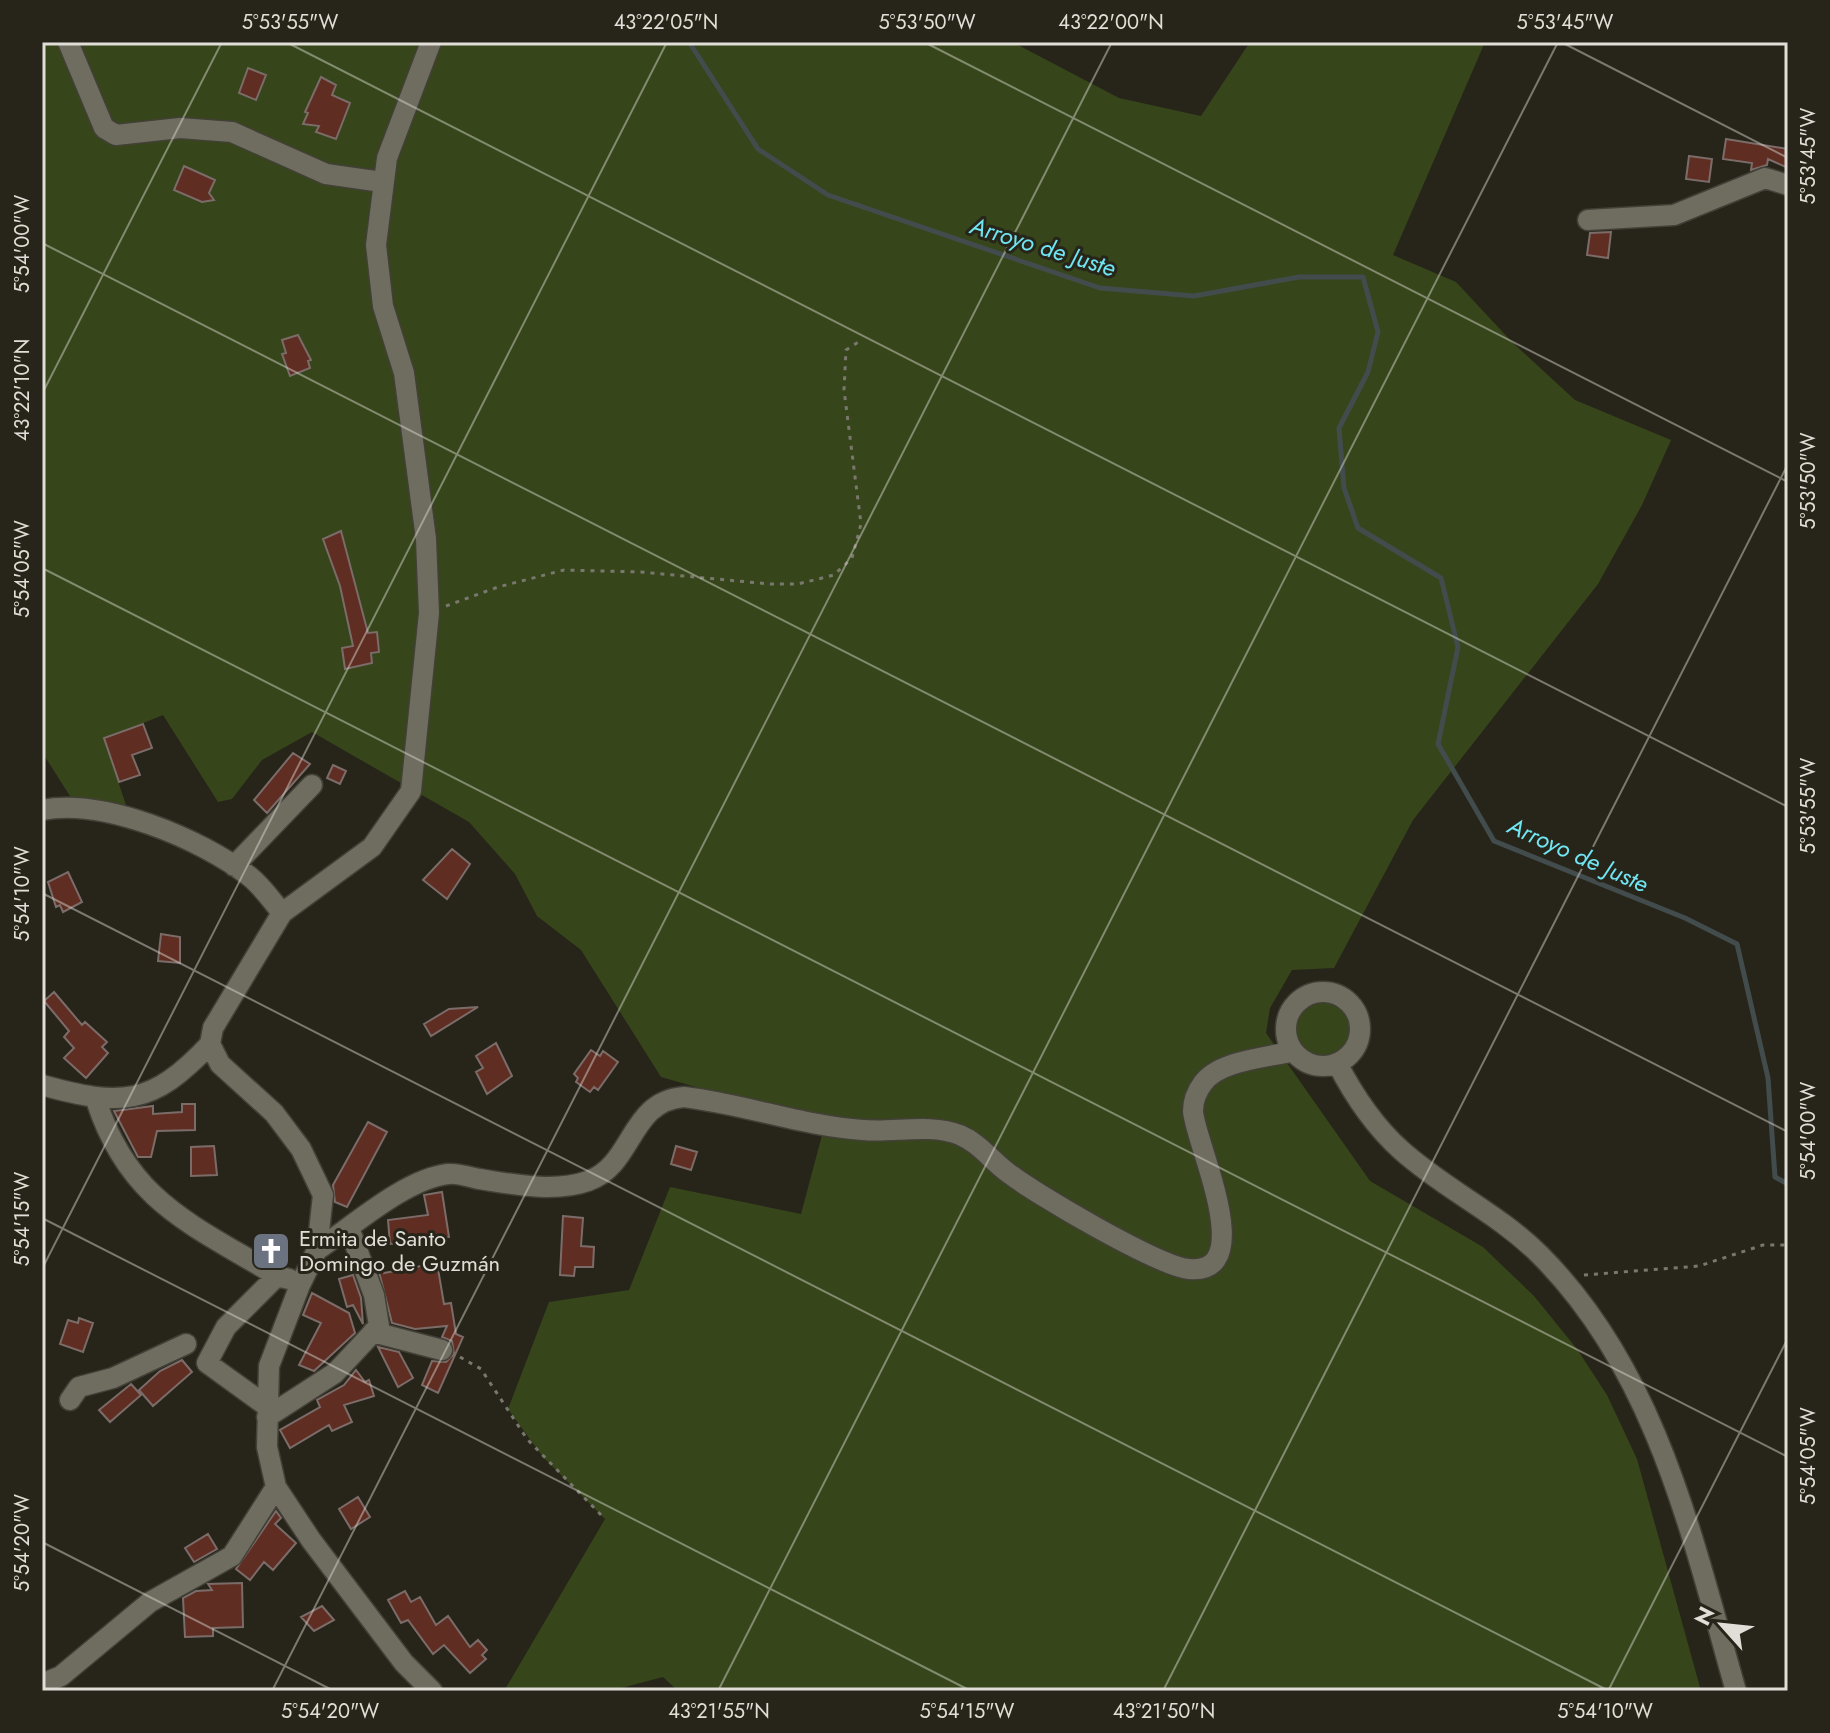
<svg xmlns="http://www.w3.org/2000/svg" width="1830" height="1733" viewBox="0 0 1830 1733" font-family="Jost,sans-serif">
	<rect width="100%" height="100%" fill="#27251a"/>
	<path fill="#36451a" d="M 42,42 L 1005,42 L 1020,46 L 1119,98 L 1201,116 L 1250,42 L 1485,42 L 1393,255 L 1456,282 L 1512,342 L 1575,400 L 1671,440 L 1642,505 L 1598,584 L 1413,820 L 1334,968 L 1292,970 L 1270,1008 L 1266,1033 L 1370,1181 L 1483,1247 L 1534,1296 L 1577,1349 L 1607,1395 L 1637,1459 L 1701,1691 L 678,1691 L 663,1677 L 610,1691 L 504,1691 L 605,1519 L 543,1457 L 508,1409 L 549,1302 L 629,1290 L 670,1187 L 801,1214 L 825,1124 L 661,1077 L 581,950 L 537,916 L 515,874 L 469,822 L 312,732 L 262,760 L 232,799 L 218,802 L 163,715 L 104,739 L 129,814 L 75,804 L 42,752 Z
		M1296 1030a27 27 0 1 1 54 0a27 27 0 1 1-54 0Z"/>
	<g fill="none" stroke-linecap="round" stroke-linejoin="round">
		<path stroke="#434c4c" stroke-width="5" d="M 689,42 L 758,149 L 828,195 L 1100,288 L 1194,296 L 1299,277 L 1363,277 L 1378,332 L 1368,372 L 1339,428 L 1344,488 L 1358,528 L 1441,578 L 1458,647 L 1438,744 L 1494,841 L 1685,918 L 1737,944 L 1768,1078 L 1775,1177 L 1788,1184"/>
	</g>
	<path fill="#5f2d21" stroke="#7b6c69" stroke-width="2" d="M 248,68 L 266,75 L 256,100 L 239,93 Z
		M 321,77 L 336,85 L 332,95 L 350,103 L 336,139 L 316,132 L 319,126 L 303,124 L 308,113 L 305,112 Z
		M 1726,139 L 1788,149 L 1788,168 L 1768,159 L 1767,165 L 1751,170 L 1752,163 L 1723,159 Z
		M 1689,156 L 1712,159 L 1709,182 L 1686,179 Z
		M 184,166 L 215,180 L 209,193 L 214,200 L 202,202 L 174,190 Z
		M 1611,232 L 1608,258 L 1587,255 L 1590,233 Z
		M 298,335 L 311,360 L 308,361 L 310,368 L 290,376 L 282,354 L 286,353 L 282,340 Z
		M 341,531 L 368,633 L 377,632 L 379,652 L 371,653 L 372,663 L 345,669 L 342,648 L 353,646 L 340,586 L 323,539 Z
		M 143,724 L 152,748 L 132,755 L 140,775 L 119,782 L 104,738 Z
		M 293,753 L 310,764 L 267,813 L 254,800 Z
		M 333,765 L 346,771 L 340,784 L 327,778 Z
		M 452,849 L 470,864 L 447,899 L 423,880 Z
		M 68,872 L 82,902 L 63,912 L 60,905 L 56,907 L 48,882 Z
		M 161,934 L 180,937 L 180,963 L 158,961 Z
		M 54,992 L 82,1025 L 85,1022 L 107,1042 L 102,1047 L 108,1053 L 86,1078 L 64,1058 L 74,1048 L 64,1037 L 69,1031 L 44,1001 Z
		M 478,1007 L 431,1036 L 424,1024 L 449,1009 Z
		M 496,1043 L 512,1076 L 487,1094 L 476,1072 L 483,1068 L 476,1056 Z
		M 591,1050 L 600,1056 L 603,1051 L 618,1062 L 598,1090 L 594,1087 L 590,1092 L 576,1082 L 578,1078 L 574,1074 Z
		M 182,1104 L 195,1104 L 195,1130 L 157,1131 L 151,1157 L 138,1157 L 114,1111 L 153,1106 L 153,1114 L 182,1112 Z
		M 368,1122 L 387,1132 L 347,1207 L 335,1202 L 333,1185 Z
		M 214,1146 L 217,1175 L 191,1176 L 191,1147 Z
		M 676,1146 L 697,1152 L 691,1170 L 671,1164 Z
		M 442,1192 L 449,1237 L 390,1244 L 388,1220 L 428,1215 L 424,1195 Z
		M 563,1216 L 583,1218 L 581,1246 L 594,1247 L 593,1267 L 575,1267 L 574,1276 L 560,1275 Z
		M 262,1240 L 285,1246 L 281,1261 L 259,1250 Z
		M 437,1263 L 444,1304 L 451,1303 L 456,1334 L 463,1337 L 438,1393 L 422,1385 L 432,1361 L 446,1362 L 454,1354 L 452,1341 L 442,1337 L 447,1326 L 415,1329 L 392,1323 L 378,1268 L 383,1267 L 384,1273 Z
		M 353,1275 L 361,1298 L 363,1324 L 353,1305 L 347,1307 L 339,1279 Z
		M 312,1293 L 349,1313 L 355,1333 L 314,1371 L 299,1365 L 321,1323 L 303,1315 Z
		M 79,1318 L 93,1323 L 83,1352 L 60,1344 L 68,1320 L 78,1323 Z
		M 378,1347 L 399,1352 L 413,1378 L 398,1387 Z
		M 182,1360 L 192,1372 L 153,1406 L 139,1390 L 160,1371 Z
		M 356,1370 L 365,1382 L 369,1380 L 374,1396 L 344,1405 L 352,1422 L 332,1431 L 329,1425 L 290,1448 L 280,1430 L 320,1407 L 317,1400 L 344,1385 Z
		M 131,1384 L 141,1395 L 110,1422 L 99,1410 Z
		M 358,1497 L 370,1517 L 351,1529 L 339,1509 Z
		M 276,1511 L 281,1518 L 275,1524 L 296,1543 L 273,1570 L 264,1562 L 250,1580 L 236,1569 Z
		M 208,1534 L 217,1549 L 194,1562 L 185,1548 Z
		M 242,1583 L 243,1627 L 213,1628 L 213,1636 L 185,1637 L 183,1598 L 196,1591 L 212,1590 L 208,1584 Z
		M 405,1591 L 411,1602 L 420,1597 L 436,1625 L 448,1616 L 470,1647 L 478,1640 L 487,1650 L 482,1655 L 486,1659 L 470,1673 L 444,1645 L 433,1654 L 408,1620 L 401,1623 L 388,1600 Z
		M 322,1606 L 334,1620 L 314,1631 L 301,1617 Z"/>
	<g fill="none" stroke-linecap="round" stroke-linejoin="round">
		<defs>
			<path id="minor" d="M 68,42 L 104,128 L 116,135 L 180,128 L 232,132 L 326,174 L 382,182
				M 431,42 L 387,158 L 376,245 L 383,306 L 404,373 L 426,539 L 429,613 L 411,791 L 372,847 L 282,913 L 213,1028 L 210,1044 L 220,1064 L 274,1113 L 301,1149 L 323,1195 L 317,1250 L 300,1285 L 269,1366 L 267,1447 L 276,1487 L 311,1540 L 404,1663 L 432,1691
				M 1588,220 L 1674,215 L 1765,178 L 1788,185
				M 42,810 C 104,798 201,839 249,876 C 262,886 272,901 282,913
				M 234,866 L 312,785
				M1286 1029a37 37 0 1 1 74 0a37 37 0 1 1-74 0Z
				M 1337,1063 C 1354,1096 1373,1125 1401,1150 C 1444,1189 1498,1213 1540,1255 C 1657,1372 1692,1537 1736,1691
				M 42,1085 C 121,1107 152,1106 210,1044
				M 96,1100 C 129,1202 192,1224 277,1276
				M 317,1250 C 353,1226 405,1179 448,1174 C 457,1173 470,1177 479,1179 C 512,1184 554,1193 588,1181 C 634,1165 629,1101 684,1097 C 744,1104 803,1126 863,1130 C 894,1133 929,1123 960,1135 C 979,1143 991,1160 1007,1172 C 1035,1194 1158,1266 1189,1269 C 1260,1276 1194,1140 1193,1111 C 1193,1101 1197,1091 1203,1083 C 1220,1060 1267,1058 1293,1051
				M 373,1332 L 442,1350
				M 70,1400 L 79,1387 L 113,1378 L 186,1344
				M 268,1407 L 207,1363 L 226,1327 L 277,1276 L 289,1279
				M 267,1417 L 335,1373 L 379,1326 L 374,1295 L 349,1228
				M 42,1684 L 61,1676 L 150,1602 L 232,1556 L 276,1487"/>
		</defs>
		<use href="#minor" stroke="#424037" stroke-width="23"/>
		<path stroke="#7a786e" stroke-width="3" stroke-dasharray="4 6" stroke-linecap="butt" d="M 446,606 L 498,587 L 564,570 L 641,572 L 770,584 L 798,584 L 834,575 L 852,558 L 861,524 L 844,390 L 846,350 L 860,341
			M 1584,1275 L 1699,1266 L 1763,1245 L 1788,1245
			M 460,1357 L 481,1369 L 527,1439 L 605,1519"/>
		<use href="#minor" stroke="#6f6d60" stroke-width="20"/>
	</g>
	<path fill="none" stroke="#e0ded7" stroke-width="2" stroke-opacity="0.45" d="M 286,42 L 1788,807M 924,42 L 1788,482M 1561,42 L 1788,158M 42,243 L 1788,1132M 42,394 L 222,42M 42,568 L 1788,1457M 42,893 L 1609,1691M 42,1218 L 971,1691M 42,1269 L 667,42M 42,1542 L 334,1691M 272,1691 L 1112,42M 718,1691 L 1558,42M 1163,1691 L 1788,464M 1608,1691 L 1788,1338"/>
	<defs>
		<symbol id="church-square" viewBox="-11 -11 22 22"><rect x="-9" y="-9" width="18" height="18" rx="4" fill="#6b7280" stroke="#27251a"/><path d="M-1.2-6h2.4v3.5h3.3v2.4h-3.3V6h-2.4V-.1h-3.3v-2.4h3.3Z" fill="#fff"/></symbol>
	</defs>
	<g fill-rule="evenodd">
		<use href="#church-square" x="249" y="1229" width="44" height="44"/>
	</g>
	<g text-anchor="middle" stroke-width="6" stroke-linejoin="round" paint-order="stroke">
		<g font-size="22" fill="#e0ded7" stroke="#27251a" text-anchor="start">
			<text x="299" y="1246">Ermita de Santo<tspan x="299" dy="25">Domingo de Guzmán</tspan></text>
		</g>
		<g font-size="24" font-style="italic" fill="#71e6f3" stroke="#27251a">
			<text transform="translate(1043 247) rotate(17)" y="8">Arroyo de Juste</text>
			<text transform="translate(1578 855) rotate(24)" y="8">Arroyo de Juste</text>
		</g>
	</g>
	<rect width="1830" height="1733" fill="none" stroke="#27251a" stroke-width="88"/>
	<g transform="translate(1722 1625) rotate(297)" stroke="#27251a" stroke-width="6" paint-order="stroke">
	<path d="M0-6L14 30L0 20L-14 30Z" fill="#e0ded7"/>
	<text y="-12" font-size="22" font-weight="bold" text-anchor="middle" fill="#e0ded7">N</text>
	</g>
	<rect x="44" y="44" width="1742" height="1645" fill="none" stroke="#e0ded7" stroke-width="3"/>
	<g font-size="20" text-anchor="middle" fill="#e0ded7">
		<text x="290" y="29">5°53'55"W</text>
		<text x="666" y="29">43°22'05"N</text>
		<text x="927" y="29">5°53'50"W</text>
		<text x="1111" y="29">43°22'00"N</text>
		<text x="1565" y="29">5°53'45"W</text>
		<text transform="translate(1808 156) rotate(-90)" y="7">5°53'45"W</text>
		<text transform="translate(22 244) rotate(-90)" y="7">5°54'00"W</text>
		<text transform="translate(22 390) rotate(-90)" y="7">43°22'10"N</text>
		<text transform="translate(1808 481) rotate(-90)" y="7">5°53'50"W</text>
		<text transform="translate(22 569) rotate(-90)" y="7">5°54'05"W</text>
		<text transform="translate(1808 806) rotate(-90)" y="7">5°53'55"W</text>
		<text transform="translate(22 894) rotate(-90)" y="7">5°54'10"W</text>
		<text transform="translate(1808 1131) rotate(-90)" y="7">5°54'00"W</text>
		<text transform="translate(22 1219) rotate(-90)" y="7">5°54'15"W</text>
		<text transform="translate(1808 1456) rotate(-90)" y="7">5°54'05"W</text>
		<text transform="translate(22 1543) rotate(-90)" y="7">5°54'20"W</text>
		<text x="330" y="1718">5°54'20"W</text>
		<text x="719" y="1718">43°21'55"N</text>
		<text x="967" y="1718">5°54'15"W</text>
		<text x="1164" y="1718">43°21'50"N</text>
		<text x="1605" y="1718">5°54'10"W</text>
	</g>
</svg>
